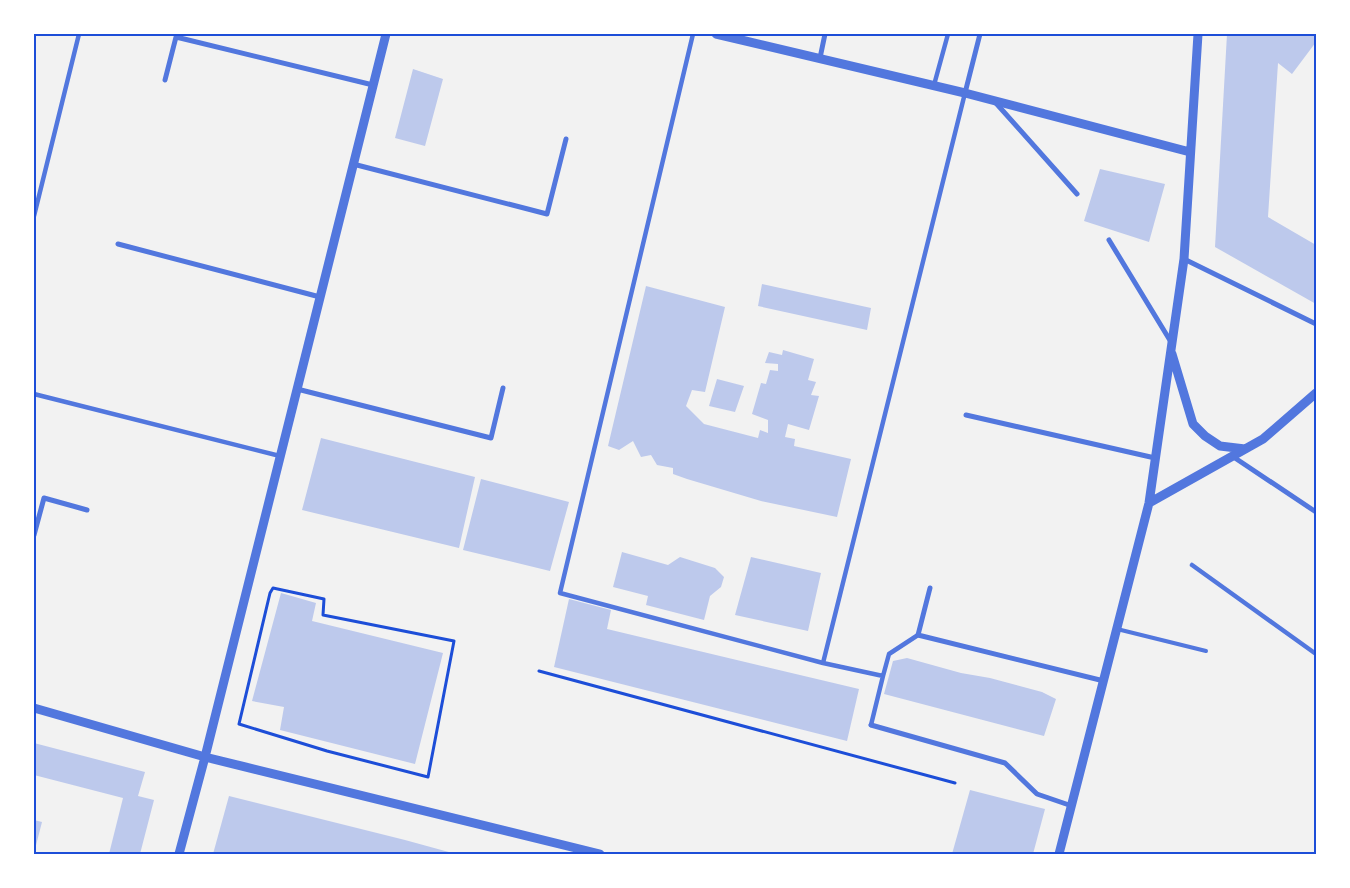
<svg xmlns="http://www.w3.org/2000/svg" width="1350" height="888" viewBox="0 0 1350 888" font-family="Signika,sans-serif">
	<rect width="100%" height="100%" fill="#f2f2f2"/>
	<path fill="#bdc9ec" d="M 1227,34 L 1316,35 L 1316,42 L 1292,74 L 1278,63 L 1268,217 L 1316,245 L 1316,304 L 1215,247 Z
		M 413,69 L 443,79 L 425,146 L 395,138 Z
		M 1100,169 L 1165,184 L 1149,242 L 1084,221 Z
		M 762,284 L 871,308 L 867,330 L 758,306 Z
		M 646,286 L 725,307 L 705,392 L 692,390 L 686,406 L 704,424 L 758,438 L 760,430 L 768,433 L 768,420 L 752,414 L 761,383 L 766,384 L 770,370 L 778,371 L 778,364 L 765,363 L 769,352 L 782,355 L 783,350 L 814,359 L 808,380 L 816,382 L 811,395 L 819,396 L 809,430 L 788,424 L 785,437 L 795,439 L 794,446 L 851,459 L 837,517 L 761,501 L 687,479 L 673,474 L 673,468 L 657,465 L 651,455 L 641,457 L 633,441 L 619,450 L 608,446 Z
		M 717,379 L 744,386 L 735,412 L 709,406 Z
		M 321,438 L 475,477 L 459,548 L 302,510 Z
		M 481,479 L 569,502 L 550,571 L 463,550 Z
		M 622,552 L 668,565 L 680,557 L 715,568 L 724,577 L 721,587 L 710,596 L 704,620 L 646,605 L 648,596 L 613,587 Z
		M 751,557 L 821,573 L 808,631 L 735,615 Z
		M 281,593 L 316,603 L 312,621 L 443,653 L 415,764 L 280,730 L 284,707 L 252,701 Z
		M 569,599 L 611,610 L 607,629 L 859,689 L 847,741 L 554,667 Z
		M 907,658 L 961,673 L 990,678 L 1042,692 L 1056,699 L 1044,736 L 884,694 L 893,661 Z
		M 34,743 L 145,772 L 138,796 L 154,800 L 140,854 L 109,854 L 123,798 L 34,775 Z
		M 970,790 L 1045,809 L 1033,854 L 952,854 Z
		M 229,796 L 405,840 L 456,854 L 245,854 L 238,852 L 237,854 L 213,854 Z
		M 34,820 L 42,822 L 34,853 Z"/>
	<g fill="none" stroke-linecap="round" stroke-linejoin="round">
		<path stroke="#1d4ed8" stroke-width="3" d="M 273,588 L 324,599 L 323,615 L 454,641 L 428,777 L 327,751 L 239,724 L 270,593 Z
			M 539,671 L 955,783"/>
		<path stroke="#5277de" stroke-width="4" d="M 1117,629 L 1206,651"/>
		<path stroke="#5277de" stroke-width="4.5" d="M 693,34 L 560,593 L 823,663 L 883,676 L 871,725
			M 934,85 L 948,34
			M 34,216 L 79,34
			M 34,394 L 280,456
			M 1192,565 L 1316,654
			M 823,663 L 965,93
			M 883,676 L 889,654 L 918,635"/>
		<path stroke="#5277de" stroke-width="5" d="M 820,58 L 825,34
			M 165,80 L 176,37 L 373,85
			M 965,93 L 980,34
			M 995,102 L 1077,194
			M 353,164 L 547,214 L 566,139
			M 1109,240 L 1171,342
			M 118,244 L 320,297
			M 1184,259 L 1316,324
			M 297,389 L 491,438 L 503,388
			M 966,415 L 1155,458
			M 1232,456 L 1316,512
			M 34,535 L 44,498 L 87,510
			M 930,588 L 918,635 L 1104,681
			M 871,725 L 1005,763 L 1037,794 L 1072,806"/>
		<path stroke="#5277de" stroke-width="9" d="M 716,34 L 965,93 L 1190,152
			M 1172,354 L 1193,424 L 1205,436 L 1220,446 L 1245,449
			M 1149,503 L 1263,439 L 1316,393
			M 34,708 L 205,757 L 600,854
			M 179,854 L 205,757 L 386,34
			M 1059,854 L 1149,503 L 1184,259 L 1198,34"/>
	</g>
	<rect width="1350" height="888" fill="none" stroke="#ffffff" stroke-width="70"/>
	<rect x="35" y="35" width="1280" height="818" fill="none" stroke="#1d4ed8" stroke-width="2"/>
</svg>
